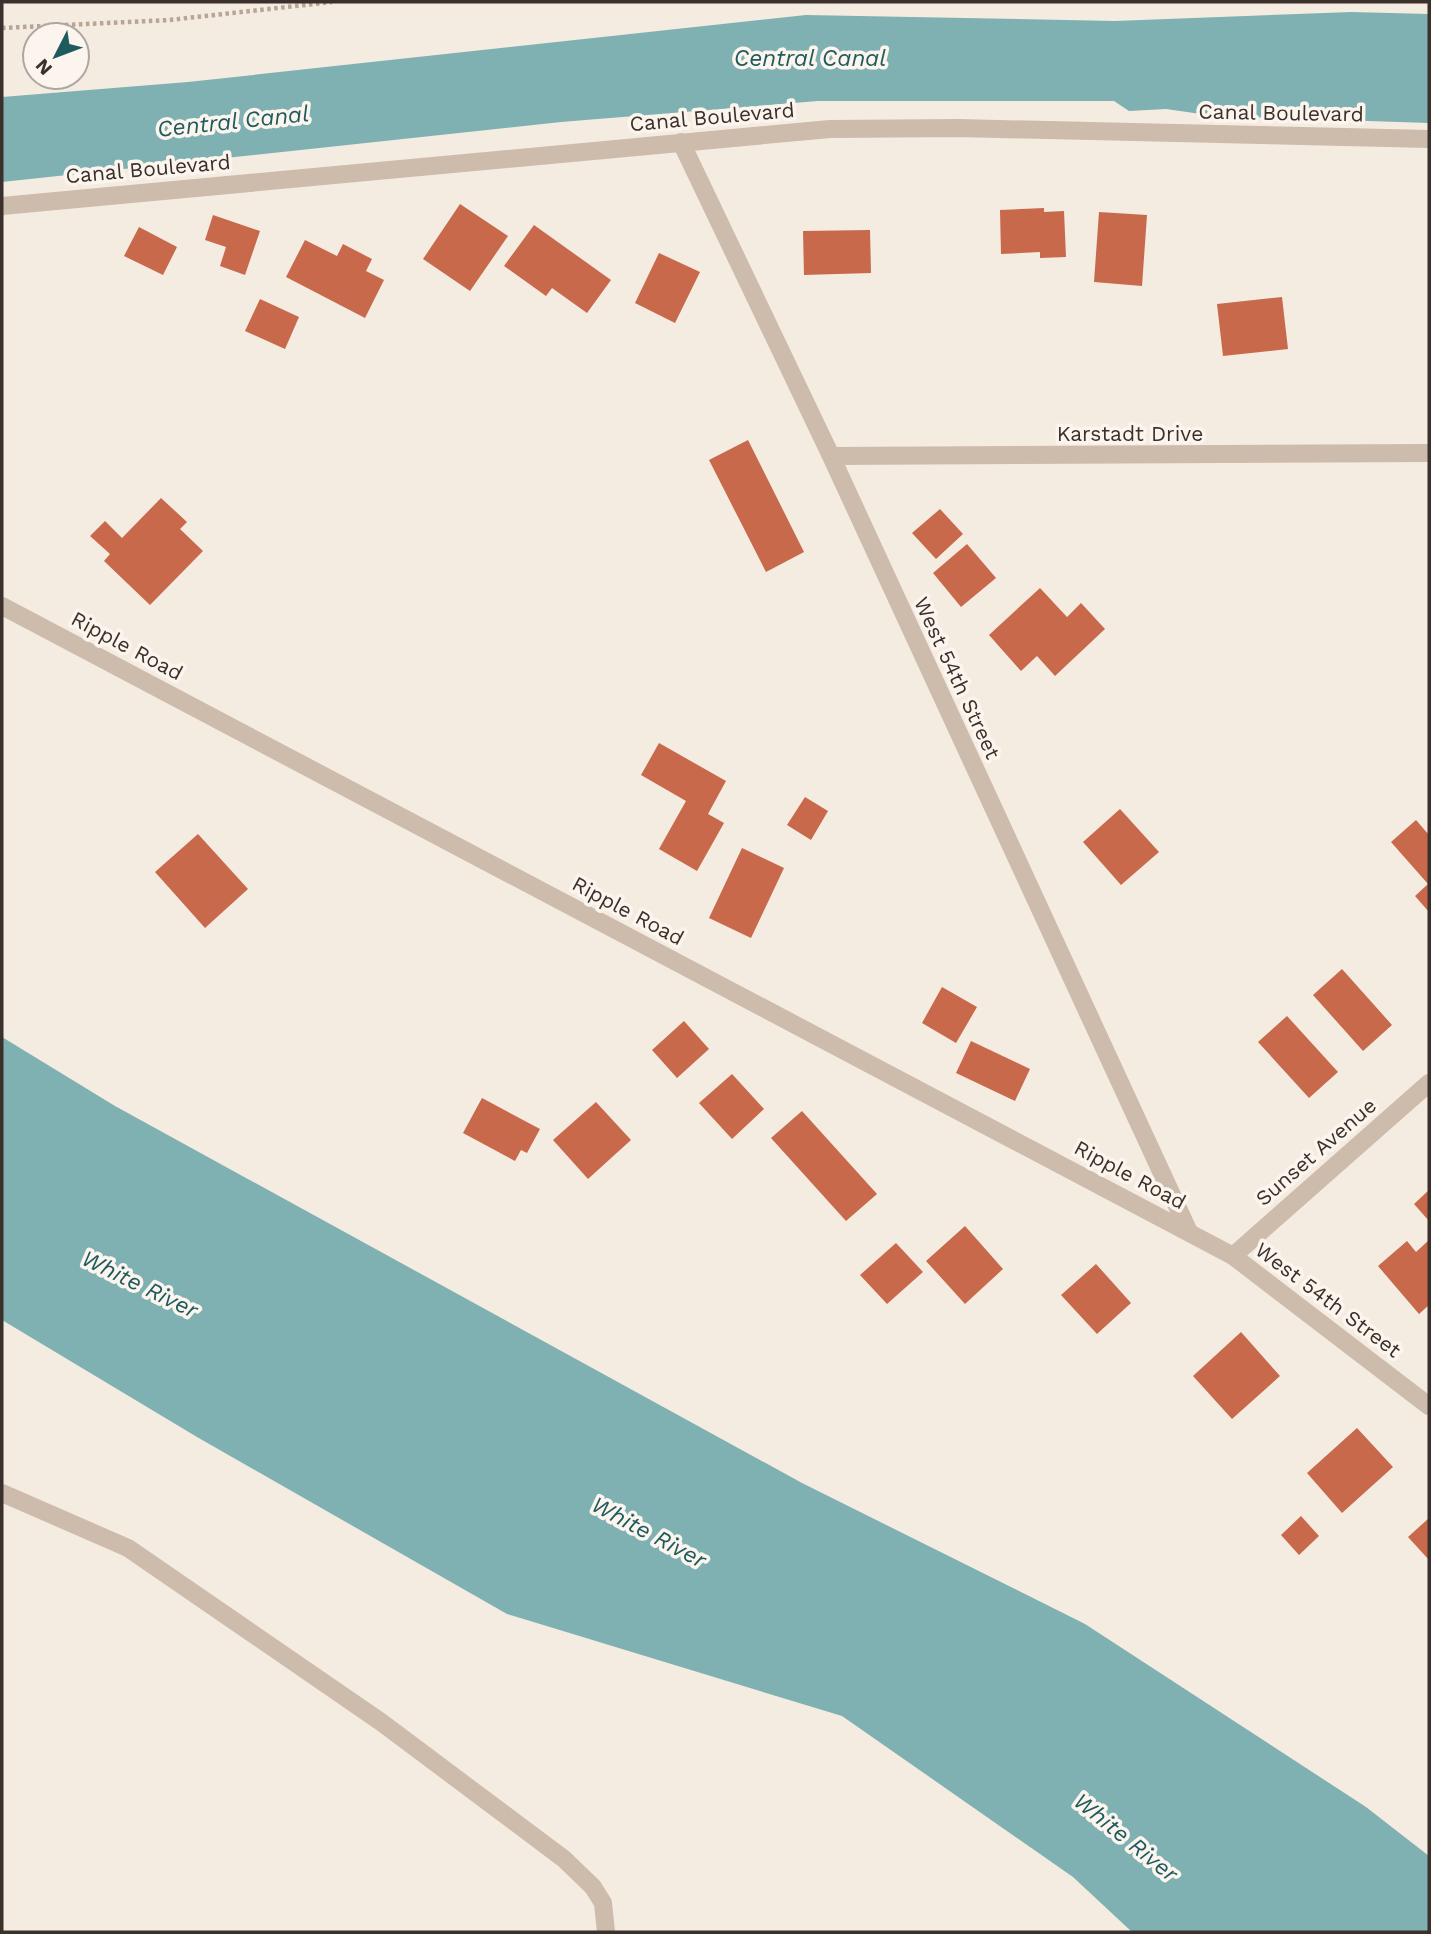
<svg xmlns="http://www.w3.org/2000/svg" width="1431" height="1934" viewBox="0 0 1431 1934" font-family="'Work Sans',sans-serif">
	<rect width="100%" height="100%" fill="#f4ebe1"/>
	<path fill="#7fb0b2" d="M 1351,12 L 1429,14 L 1429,123 L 1215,116 L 1166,109 L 1129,111 L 1114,101 L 818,101 L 561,122 L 2,182 L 2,97 L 188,82 L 806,15 L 1115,21 Z
		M 2,1037 L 115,1106 L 802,1483 L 1085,1624 L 1366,1807 L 1429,1856 L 1429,1932 L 1132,1932 L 1073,1877 L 842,1716 L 507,1614 L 197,1437 L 2,1320 Z"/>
	<path fill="#c8694b" d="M 460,204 L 508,236 L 470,291 L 423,259 Z
		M 1044,208 L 1044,212 L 1064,211 L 1066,257 L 1040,258 L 1040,252 L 1001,254 L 1000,210 Z
		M 1099,212 L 1147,215 L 1142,286 L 1094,282 Z
		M 213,215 L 260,231 L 245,275 L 220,266 L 226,247 L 205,240 Z
		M 534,225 L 611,280 L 587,313 L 552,288 L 546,296 L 504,266 Z
		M 139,227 L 177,247 L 163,275 L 124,256 Z
		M 870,230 L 871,273 L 804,275 L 803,231 Z
		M 305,240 L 337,256 L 343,244 L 372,259 L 366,271 L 384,280 L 365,318 L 286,277 Z
		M 659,253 L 700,272 L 675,323 L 635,303 Z
		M 1282,297 L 1288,349 L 1223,356 L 1217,304 Z
		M 260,299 L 299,317 L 285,349 L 245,331 Z
		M 748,440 L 804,552 L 766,572 L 709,460 Z
		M 161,498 L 187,522 L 180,529 L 203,551 L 150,605 L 104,561 L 110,554 L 90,536 L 105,521 L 122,538 Z
		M 940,509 L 963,534 L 936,559 L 912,533 Z
		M 967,544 L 996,578 L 961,607 L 933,573 Z
		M 1040,588 L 1067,617 L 1081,603 L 1105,629 L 1055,676 L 1037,656 L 1021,671 L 989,635 Z
		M 659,743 L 726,781 L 708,814 L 724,823 L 697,871 L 659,849 L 686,801 L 641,775 Z
		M 805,797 L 828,811 L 811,840 L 787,825 Z
		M 1120,809 L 1159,852 L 1121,885 L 1083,842 Z
		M 1416,820 L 1429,835 L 1429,912 L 1415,896 L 1428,884 L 1391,842 Z
		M 198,834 L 248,889 L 205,928 L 155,872 Z
		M 742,848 L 784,868 L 751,938 L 709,918 Z
		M 1342,969 L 1392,1025 L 1363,1051 L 1313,995 Z
		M 942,987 L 977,1007 L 956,1043 L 922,1023 Z
		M 1287,1016 L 1338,1072 L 1309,1098 L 1258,1042 Z
		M 684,1021 L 709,1049 L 677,1078 L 652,1050 Z
		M 971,1041 L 1030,1069 L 1015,1101 L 956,1073 Z
		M 732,1074 L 764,1109 L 732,1139 L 699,1103 Z
		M 482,1098 L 540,1129 L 527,1153 L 521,1150 L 515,1161 L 463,1133 Z
		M 596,1102 L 631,1140 L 588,1179 L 553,1140 Z
		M 802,1111 L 877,1194 L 846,1221 L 771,1138 Z
		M 1429,1190 L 1429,1221 L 1414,1204 Z
		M 965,1226 L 1003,1269 L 965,1304 L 926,1261 Z
		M 1429,1240 L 1429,1305 L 1419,1314 L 1378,1266 L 1407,1241 L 1416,1252 Z
		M 896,1243 L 923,1272 L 887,1304 L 860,1275 Z
		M 1096,1264 L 1131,1303 L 1097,1334 L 1061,1295 Z
		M 1241,1332 L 1280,1376 L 1232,1419 L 1193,1376 Z
		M 1357,1428 L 1393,1467 L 1342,1513 L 1307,1473 Z
		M 1301,1516 L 1319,1536 L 1299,1555 L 1281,1535 Z
		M 1429,1518 L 1429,1560 L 1408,1537 Z"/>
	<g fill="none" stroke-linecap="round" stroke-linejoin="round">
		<path stroke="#b9a596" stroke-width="4.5" stroke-dasharray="3.5 3.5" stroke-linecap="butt" d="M 2,28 L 169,20 L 332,2"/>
		<path stroke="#cdbbac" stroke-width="18" d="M 2,1493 L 128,1548 L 381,1722 L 564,1859 L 593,1887 L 603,1903 L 606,1932"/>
		<path stroke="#cdbbac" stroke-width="18" d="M 681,142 L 831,456 L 1189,1232
			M 2,206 L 830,129 L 959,128 L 1429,139
			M 831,456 L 1429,453
			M 2,606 L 1233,1256 L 1429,1406
			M 1233,1256 L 1429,1083"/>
	</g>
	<g text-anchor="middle" stroke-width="7" stroke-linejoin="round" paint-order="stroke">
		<g font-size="21" fill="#3b302b" stroke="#fbf5ee">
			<text transform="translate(1281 113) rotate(1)" y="7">Canal Boulevard</text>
			<text transform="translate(712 117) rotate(-5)" y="7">Canal Boulevard</text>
			<text transform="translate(148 169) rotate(-5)" y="7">Canal Boulevard</text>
			<text x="1130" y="441">Karstadt Drive</text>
			<text transform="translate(127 646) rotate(28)" y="7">Ripple Road</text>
			<text transform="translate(957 678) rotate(65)" y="7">West 54th Street</text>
			<text transform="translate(628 911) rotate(28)" y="7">Ripple Road</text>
			<text transform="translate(1316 1152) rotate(-41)" y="7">Sunset Avenue</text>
			<text transform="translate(1130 1175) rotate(28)" y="7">Ripple Road</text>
			<text transform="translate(1328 1300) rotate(37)" y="7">West 54th Street</text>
		</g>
		<g font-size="23" font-style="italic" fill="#1f5a5e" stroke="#fbf5ee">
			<text x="810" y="66">Central Canal</text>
			<text transform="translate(233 121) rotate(-6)" y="8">Central Canal</text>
			<text transform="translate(140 1284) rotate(26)" y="8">White River</text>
			<text transform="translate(649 1532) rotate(28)" y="8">White River</text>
			<text transform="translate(1126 1837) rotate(39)" y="8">White River</text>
		</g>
	</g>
	<rect width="1431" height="1934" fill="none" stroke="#3b302b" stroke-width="7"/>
	<g transform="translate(56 56) rotate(228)"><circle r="33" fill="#fbf5ee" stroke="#aea6a0" stroke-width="2"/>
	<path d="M0-5L12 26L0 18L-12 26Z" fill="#1f5a5e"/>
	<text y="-10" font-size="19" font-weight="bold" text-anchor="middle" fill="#3b302b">N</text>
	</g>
</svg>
